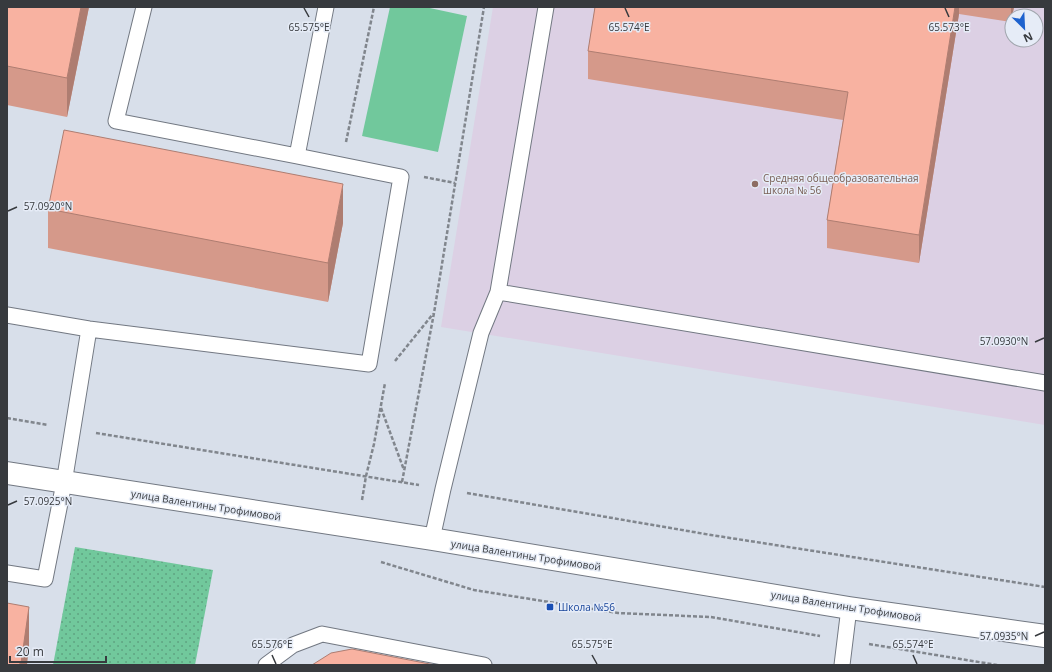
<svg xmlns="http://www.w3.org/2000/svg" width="1052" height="672" viewBox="0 0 1052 672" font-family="'Open Sans',sans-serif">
	<defs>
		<pattern id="grass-dots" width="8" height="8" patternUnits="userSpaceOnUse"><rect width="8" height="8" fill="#71c89c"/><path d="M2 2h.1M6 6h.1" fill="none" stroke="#5ea381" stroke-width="1.8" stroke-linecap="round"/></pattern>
	</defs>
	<rect width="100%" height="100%" fill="#d8dfea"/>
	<path fill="#dcd0e4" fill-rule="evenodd" d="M 493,7 L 1045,7 L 1045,425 L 441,327 ZM 1012,16 L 1036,16 L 1036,40 L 1012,40 Z"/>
	<path fill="url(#grass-dots)" d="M 75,547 L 213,570 L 195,665 L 53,665 Z"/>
	<path fill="#71c89c" d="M 390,7 L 425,7 L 467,16 L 438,152 L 362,136 Z"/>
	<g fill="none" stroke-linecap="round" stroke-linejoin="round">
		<defs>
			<path id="lane" d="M 144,7 L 116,121 L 297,156 L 326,7
				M 546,7 L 498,292 L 1045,383
				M 7,315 L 89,329 L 369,364 L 401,177 L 297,156
				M 432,539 L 443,489 L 481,333 L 498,292
				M 7,573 L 45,579 L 64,483 L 89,329
				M 266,665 L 293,645 L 322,634 L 484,665
				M 842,665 L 849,608"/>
			<path id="street" d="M 7,473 L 432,539 L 849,608 L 1045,636"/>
		</defs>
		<use href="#lane" stroke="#727882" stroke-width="17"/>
		<use href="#street" stroke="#727882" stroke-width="24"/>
		<path stroke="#81868d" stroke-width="2.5" stroke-dasharray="4 2" stroke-linecap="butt" d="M 346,142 L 374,7
			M 424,177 L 455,183
			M 395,361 L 433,314
			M 381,408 L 404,470
			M 7,418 L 48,425
			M 96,433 L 419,485
			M 402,482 L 434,313 L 484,7
			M 467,493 L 711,535 L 1045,587
			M 362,500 L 366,476 L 374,444 L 385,383
			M 381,562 L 474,590 L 618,613 L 711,617 L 820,636
			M 869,644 L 997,665"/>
		<use href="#lane" stroke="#fff" stroke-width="15"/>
		<use href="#street" stroke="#fff" stroke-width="22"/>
	</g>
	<path fill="#d5998a" d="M 7,7 L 89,7 L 67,117 L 7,105 Z
		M 595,7 L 1014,7 L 1011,22 L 959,14 L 919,263 L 827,248 L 827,220 L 843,120 L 588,79 L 588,51 Z
		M 48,209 L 343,223 L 328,302 L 48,248 Z"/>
	<path fill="#ae7d71" d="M 81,7 L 89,7 L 67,117 L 67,78 Z
		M 955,7 L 959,7 L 959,14 L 919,263 L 919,235 Z
		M 1011,7 L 1014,7 L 1011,22 Z
		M 343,184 L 343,223 L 328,302 L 328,263 Z
		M 29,607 L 29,646 L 27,665 L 18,665 Z"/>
	<path fill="#f8b2a1" stroke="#ae7d71" d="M 7,7 L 81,7 L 67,78 L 7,66 Z
		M 595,7 L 955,7 L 919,235 L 827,220 L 848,92 L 588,51 Z
		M 64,130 L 343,184 L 328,263 L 48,209 Z
		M 7,603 L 29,607 L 21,663 L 18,665 L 7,665 Z
		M 352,649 L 435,665 L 312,665 L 331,653 Z"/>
	<path fill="none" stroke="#373a3e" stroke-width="1.5" d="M 304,8 L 309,17M 625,8 L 629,17M 945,8 L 949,17M 8,211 L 17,207M 1035,342 L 1044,338M 8,505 L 17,501M 1035,636 L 1044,632M 272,655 L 276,664M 592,655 L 597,664M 913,655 L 917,664"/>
	<circle fill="#8d6e63" stroke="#e6ecf7" stroke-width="1.5" cx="755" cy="184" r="4"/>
	<rect fill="#1a4fb4" stroke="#e6ecf7" stroke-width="1.5" x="546" y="603" width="8" height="8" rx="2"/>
	<g text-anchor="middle" stroke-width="3" stroke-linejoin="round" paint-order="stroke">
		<g font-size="10" fill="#785e54" stroke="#e6ecf7" text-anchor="start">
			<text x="763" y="182">Средняя общеобразовательная<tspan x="763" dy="12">школа № 56</tspan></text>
		</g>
		<g font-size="10" fill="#373a3e" stroke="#e6ecf7">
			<text transform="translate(206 505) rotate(9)" y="4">улица Валентины Трофимовой</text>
			<text transform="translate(526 555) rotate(9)" y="4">улица Валентины Трофимовой</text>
			<text transform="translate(846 606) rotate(9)" y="4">улица Валентины Трофимовой</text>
		</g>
		<g font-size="10" fill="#164399" stroke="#e6ecf7" text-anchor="start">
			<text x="558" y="611">Школа №56</text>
		</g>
	</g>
	<g font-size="10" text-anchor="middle" fill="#373a3e" stroke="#e6ecf7" stroke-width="3" stroke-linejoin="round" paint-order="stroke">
		<text x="309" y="31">65.575°E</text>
		<text x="629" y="31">65.574°E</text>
		<text x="949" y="31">65.573°E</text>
		<text x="48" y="210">57.0920°N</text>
		<text x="1004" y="345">57.0930°N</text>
		<text x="48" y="505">57.0925°N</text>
		<text x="1004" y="640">57.0935°N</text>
		<text x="272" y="648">65.576°E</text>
		<text x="592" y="648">65.575°E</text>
		<text x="913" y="648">65.574°E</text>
	</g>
	<rect width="1052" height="672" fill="none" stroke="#373a3e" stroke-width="16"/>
	<g transform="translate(1024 28) rotate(156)"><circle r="19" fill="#e6ecf7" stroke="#a0a5ad"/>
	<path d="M0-3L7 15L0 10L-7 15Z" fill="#1e62ce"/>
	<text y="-6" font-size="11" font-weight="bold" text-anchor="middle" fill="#373a3e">N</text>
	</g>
	<path d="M10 656v6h96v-6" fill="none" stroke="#373a3e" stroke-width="2"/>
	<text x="16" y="656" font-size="12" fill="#373a3e" stroke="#e6ecf7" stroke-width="3" paint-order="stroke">20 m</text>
</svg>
